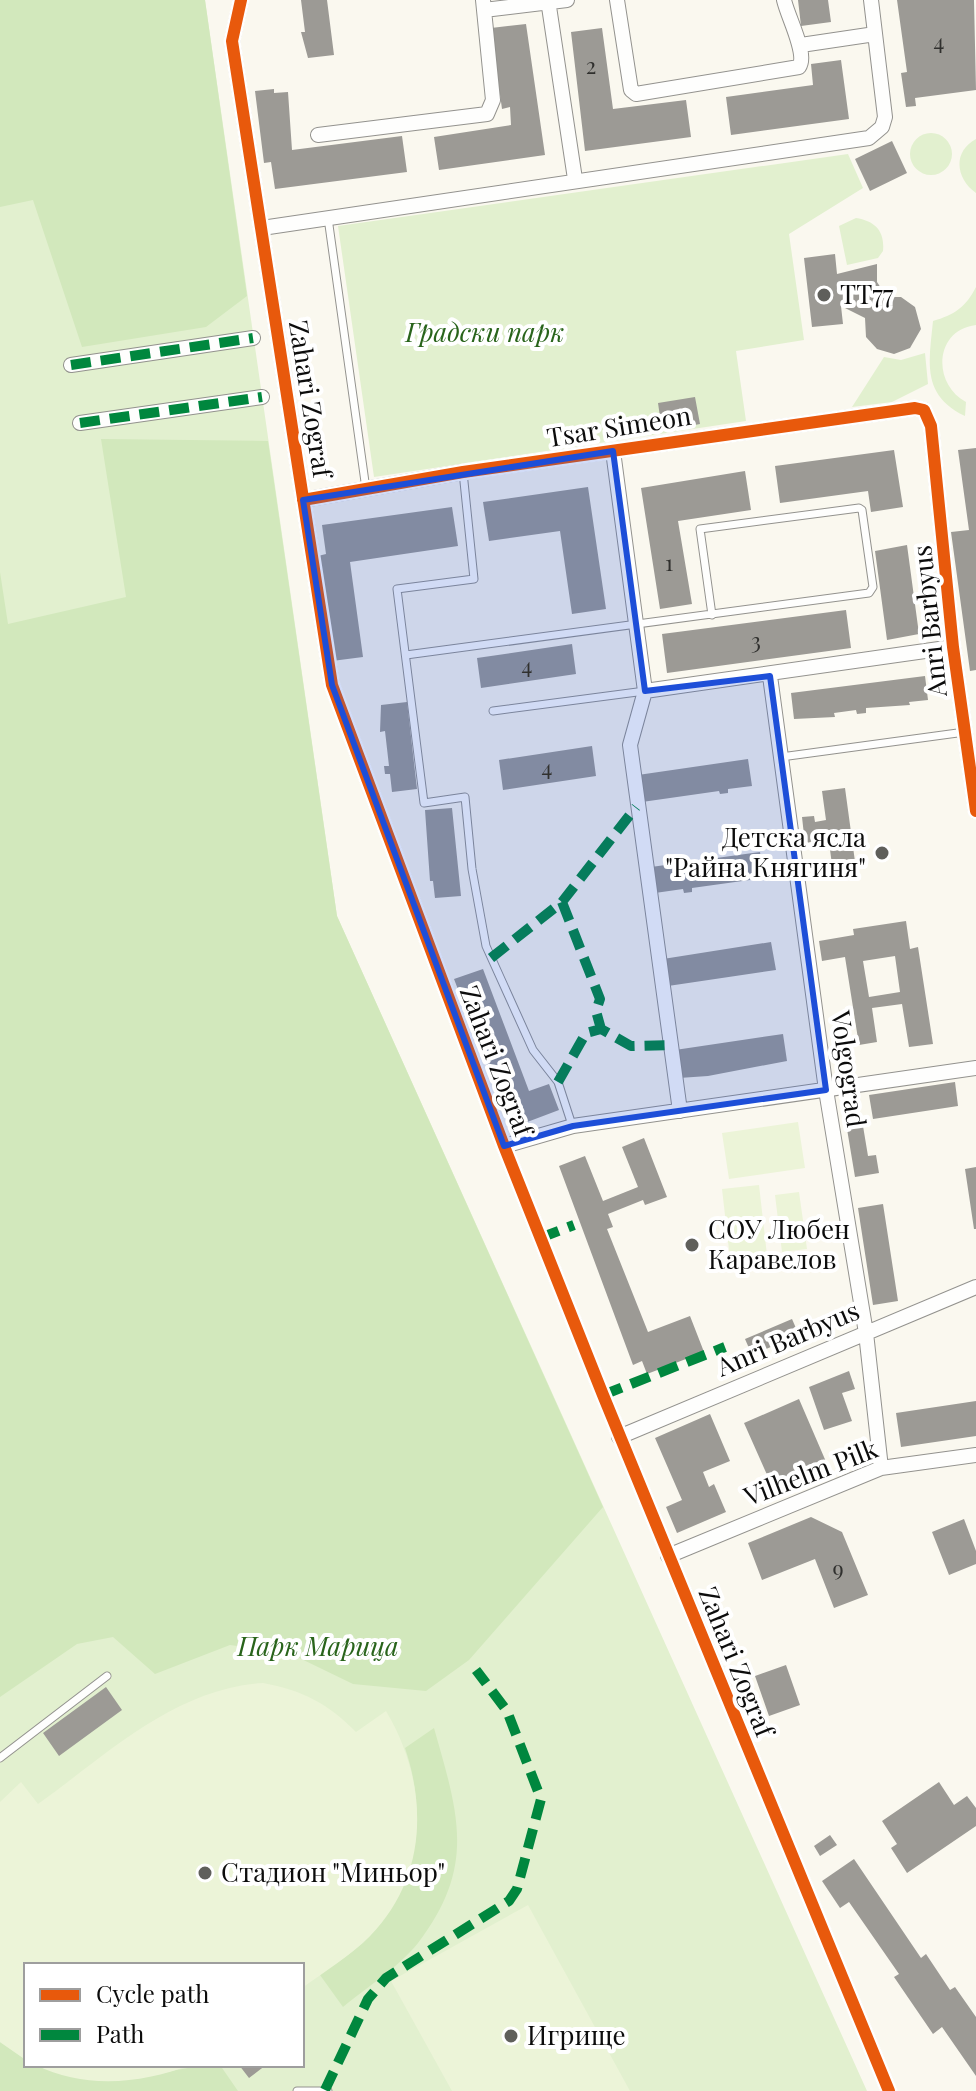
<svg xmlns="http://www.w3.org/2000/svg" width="976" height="2091" viewBox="0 0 976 2091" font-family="'Playfair Display',serif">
	<rect width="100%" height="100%" fill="#faf8ef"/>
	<path fill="#e2f0cf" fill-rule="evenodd" d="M 0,0 L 205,0 L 337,916 L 867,2091 L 0,2091 ZM 26,1965 L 302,1965 L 302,2065 L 26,2065 Z
		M910 154a21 21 0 1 1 42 0a21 21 0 1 1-42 0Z
		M 976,139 L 976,193 C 956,179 952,152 976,139 Z
		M 848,154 L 863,188 L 789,234 L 804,340 L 736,351 L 746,421 L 374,477 L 338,226 Z
		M 856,218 C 875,221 885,231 883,251 L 878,258 L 847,265 L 839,226 Z
		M 976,287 L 976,325 C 934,330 932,384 966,402 L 965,416 C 921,395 929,362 933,321 C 954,315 966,307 976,287 Z
		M 925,353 L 928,384 L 892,402 L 852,407 L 884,357 L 901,360 Z"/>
	<path fill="#d2e8bc" d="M 0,0 L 205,0 L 247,296 L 206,327 L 82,347 L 33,200 L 0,207 Z
		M 101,439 L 268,441 L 337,916 L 603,1507 L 469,1660 L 426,1691 L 353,1684 L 289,1653 L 230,1645 L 155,1674 L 113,1637 L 77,1644 L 0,1697 L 0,572 L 8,624 L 126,597 Z
		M 434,1728 C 458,1813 477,1866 418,1943 C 399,1967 367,1987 343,2007 L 320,1975 C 335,1963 355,1952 369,1937 C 419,1883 428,1816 405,1748 Z
		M 0,2042 L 26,2060 L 26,2065 C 52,2065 77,2080 104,2081 C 145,2081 180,2065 220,2065 L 238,2091 L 0,2091 Z"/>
	<path fill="#ecf4d8" d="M 798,1122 L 805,1168 L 729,1179 L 722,1133 Z
		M 759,1185 L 767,1255 L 730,1259 L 722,1189 Z
		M 799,1192 L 807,1249 L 782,1252 L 775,1195 Z
		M 263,1683 C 302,1690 329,1704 356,1732 L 386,1711 C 429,1783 431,1874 370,1936 C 350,1956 324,1972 302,1988 L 302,1965 L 26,1965 L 26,2060 L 0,2042 L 0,1802 L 21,1782 L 38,1804 C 108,1754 174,1689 263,1683 Z
		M 528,1905 L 630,2091 L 452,2091 L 391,1981 Z
		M 36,2065 L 190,2065 C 142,2084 83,2089 36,2065 Z"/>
	<path fill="#9c9a95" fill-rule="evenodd" d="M 301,0 L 327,0 L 334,55 L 308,58 L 301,32 L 305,32 Z
		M 798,0 L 828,0 L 831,22 L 801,26 Z
		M 897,0 L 974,0 L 976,90 L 915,98 L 916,106 L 906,107 L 901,73 L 907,72 Z
		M 526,24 L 545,155 L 439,170 L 434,137 L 511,125 L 510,107 L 502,109 L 491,28 Z
		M 602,28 L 613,109 L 686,100 L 691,137 L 585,151 L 571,32 Z
		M 841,60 L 849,119 L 731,135 L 726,97 L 813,85 L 811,64 Z
		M 274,89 L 274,93 L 288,92 L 292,150 L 402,136 L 407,172 L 275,189 L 271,162 L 264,163 L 255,91 Z
		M 892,141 L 907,173 L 870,191 L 855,159 Z
		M 835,254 L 837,274 L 877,264 L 877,282 L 887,297 L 901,297 L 915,307 L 921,329 L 910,348 L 894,354 L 877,349 L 866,337 L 865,318 L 841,306 L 843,324 L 812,327 L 804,258 Z
		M 695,397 L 700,424 L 662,431 L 658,403 Z
		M 976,448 L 976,670 L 970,671 L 951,532 L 969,530 L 958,450 Z
		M 894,450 L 903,507 L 871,512 L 868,491 L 780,503 L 775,466 Z
		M 745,471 L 751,510 L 678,521 L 692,604 L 660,609 L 641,488 Z
		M 588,487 L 606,609 L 572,614 L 560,531 L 489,541 L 483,502 Z
		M 452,507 L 458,546 L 350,562 L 363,657 L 332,661 L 318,556 L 326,554 L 322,525 Z
		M 907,545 L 919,634 L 887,640 L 875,551 Z
		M 846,610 L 851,648 L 667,673 L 662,634 Z
		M 572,644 L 576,674 L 481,688 L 477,658 Z
		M 925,676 L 928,700 L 909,702 L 910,705 L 866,708 L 866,713 L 857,714 L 856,710 L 834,713 L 835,717 L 794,719 L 791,693 Z
		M 407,702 L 417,789 L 392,792 L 390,774 L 385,774 L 384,766 L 389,766 L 385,731 L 380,732 L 381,705 Z
		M 592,746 L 596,776 L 503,790 L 499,760 Z
		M 748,759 L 752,786 L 728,789 L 728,793 L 720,794 L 719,791 L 642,802 L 638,775 Z
		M 845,788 L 856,869 L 833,872 L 828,835 L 805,844 L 802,817 L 814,816 L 815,822 L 826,820 L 822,791 Z
		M 452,808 L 461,896 L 435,898 L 433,881 L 430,881 L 425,810 Z
		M 760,852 L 764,878 L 692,888 L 692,892 L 684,893 L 683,889 L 655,893 L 651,867 Z
		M 906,921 L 910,949 L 918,947 L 933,1044 L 909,1047 L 902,1004 L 872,1008 L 877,1042 L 859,1045 L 845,957 L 822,961 L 819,941 L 854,935 L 853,929 ZM 895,956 L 900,992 L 869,997 L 863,961 Z
		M 771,942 L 776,970 L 668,986 L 663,959 Z
		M 483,969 L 529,1091 L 549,1084 L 559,1110 L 514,1127 L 511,1118 L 508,1119 L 454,979 Z
		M 783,1034 L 787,1061 L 708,1076 L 679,1078 L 675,1050 Z
		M 955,1082 L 958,1106 L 873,1119 L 869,1095 Z
		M 861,1114 L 868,1156 L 876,1155 L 879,1173 L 855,1177 L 845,1117 Z
		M 644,1138 L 667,1197 L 645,1205 L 643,1200 L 608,1214 L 613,1227 L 607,1229 L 648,1332 L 690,1316 L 704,1352 L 647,1374 L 642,1361 L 633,1365 L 559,1166 L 585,1156 L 603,1201 L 638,1187 L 622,1147 Z
		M 976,1167 L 976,1229 L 974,1229 L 965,1169 Z
		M 883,1204 L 898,1301 L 873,1305 L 858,1208 Z
		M 792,1319 L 799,1335 L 752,1355 L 745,1339 Z
		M 849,1371 L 855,1389 L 842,1393 L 852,1421 L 824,1430 L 809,1387 Z
		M 799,1399 L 830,1471 L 776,1495 L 744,1423 Z
		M 976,1401 L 976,1436 L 901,1447 L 896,1413 Z
		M 710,1414 L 730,1461 L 703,1472 L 709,1487 L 714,1484 L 726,1512 L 677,1533 L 666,1507 L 682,1500 L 655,1438 Z
		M 811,1517 L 842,1532 L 868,1595 L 834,1608 L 815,1559 L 762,1580 L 748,1543 Z
		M 964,1519 L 976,1551 L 976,1564 L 949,1575 L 932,1532 Z
		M 786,1665 L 800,1705 L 769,1716 L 755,1676 Z
		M 106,1687 L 122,1710 L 59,1756 L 43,1733 Z
		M 939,1782 L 954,1805 L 967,1796 L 976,1808 L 976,1826 L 907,1873 L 891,1848 L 897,1844 L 882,1821 Z
		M 830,1835 L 837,1845 L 820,1856 L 814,1846 Z
		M 854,1859 L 921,1958 L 926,1954 L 950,1990 L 955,1987 L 976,2017 L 976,2076 L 942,2027 L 933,2034 L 894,1977 L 899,1974 L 849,1902 L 840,1908 L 822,1881 Z
		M 239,2065 L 266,2065 L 249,2078 Z"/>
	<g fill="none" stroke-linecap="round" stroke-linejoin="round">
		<defs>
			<path id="lane" d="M 328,218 L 366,489
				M 463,472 L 474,579 L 397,589 L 424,803 L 465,797 L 472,869 L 486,946 L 533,1050 L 558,1082 L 572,1125
				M 406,655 L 869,593 L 873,587 L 862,510 L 859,508 L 700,529 L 712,615
				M 493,711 L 645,691
				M 781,757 L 965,732
				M 0,1758 L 107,1676
				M 297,2091 L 328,2091"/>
			<path id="street" d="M 241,0 L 232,41 L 234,54 L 332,685 L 504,1146 L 603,1395 L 889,2091
				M 548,0 L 575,179
				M 617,0 L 631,90 L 636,94 L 799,67 C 808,54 788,18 784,0
				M 484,10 L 567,0
				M 801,45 L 875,34
				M 318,135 L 487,114 L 493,100 L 483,0
				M 262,228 L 869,138 L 882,127 L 885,117 L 871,0
				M 71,365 L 253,338
				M 80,423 L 262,397
				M 613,451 L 645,691 L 630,745 L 680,1111
				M 303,500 L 463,472 L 915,408 L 924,410 L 931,426 L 953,647 L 976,811
				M 770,676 L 826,1090 L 866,1333 L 881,1468
				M 645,691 L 953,647
				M 504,1146 L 573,1126 L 976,1068
				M 619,1437 L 976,1287
				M 668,1556 L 881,1468 L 976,1455"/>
		</defs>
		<use href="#lane" stroke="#93928e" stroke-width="9"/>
		<use href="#street" stroke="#93928e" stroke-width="16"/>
		<use href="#lane" stroke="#fefefd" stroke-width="7"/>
		<use href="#street" stroke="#fefefd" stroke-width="14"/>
		<path stroke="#00873e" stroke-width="10" stroke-dasharray="20 10" stroke-linecap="butt" d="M 71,365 L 253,338
			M 80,423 L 262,397
			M 562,902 L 600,999 L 596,1011 L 601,1029
			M 491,958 L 562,902 L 636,807
			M 558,1082 L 586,1033 L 601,1029 L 631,1046 L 670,1045
			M 540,1238 L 574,1225
			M 603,1395 L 725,1347
			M 325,2090 L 368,1999 L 386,1978 L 509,1901 L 517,1889 L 541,1799 L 507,1711 L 476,1670"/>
		<defs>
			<path id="cycleway" d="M 241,0 L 232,41 L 234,54 L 332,685 L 504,1146 L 603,1395 L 889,2091
				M 303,500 L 463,472 L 915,408 L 924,410 L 931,426 L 953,647 L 976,811"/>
		</defs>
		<use href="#cycleway" stroke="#fff" stroke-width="17"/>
		<use href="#cycleway" stroke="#e8590c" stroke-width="12"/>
	</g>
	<path fill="#1d4ed8" fill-opacity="0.2" stroke="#1d4ed8" stroke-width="6" stroke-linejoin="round" d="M 613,451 L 645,691 L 770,676 L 826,1090 L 573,1126 L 504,1146 L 332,685 L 303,500 Z"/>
	<g fill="#5f5f5b" stroke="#fff" stroke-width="3">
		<circle cx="824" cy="295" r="8"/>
		<circle cx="882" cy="853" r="8"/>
		<circle cx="692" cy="1245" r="8"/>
		<circle cx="205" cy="1873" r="8"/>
		<circle cx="511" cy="2036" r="8"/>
	</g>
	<g text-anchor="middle" stroke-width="8" stroke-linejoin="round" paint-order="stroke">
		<g font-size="22" fill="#30302e">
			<text x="939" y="50">4</text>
			<text x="591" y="74">2</text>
			<text x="669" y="571">1</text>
			<text x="756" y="649">3</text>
			<text x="527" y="674">4</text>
			<text x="547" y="776">4</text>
			<text x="838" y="1577">9</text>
		</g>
		<g font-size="26" fill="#0c0c0c" stroke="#fff" text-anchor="start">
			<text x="840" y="304">TT77</text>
			<text x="866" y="847" text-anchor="end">Детска ясла<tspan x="866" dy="30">"Райна Княгиня"</tspan></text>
			<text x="708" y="1239">СОУ Любен<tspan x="708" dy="30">Каравелов</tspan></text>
			<text x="221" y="1882">Стадион "Миньор"</text>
			<text x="527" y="2045">Игрище</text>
		</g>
		<g font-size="26" font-style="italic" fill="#29641b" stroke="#fff">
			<text x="485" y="342">Градски парк</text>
			<text x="318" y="1656">Парк Марица</text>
		</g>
		<g font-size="26" fill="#0c0c0c" stroke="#fff">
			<text transform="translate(310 399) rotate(81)" y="9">Zahari Zograf</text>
			<text transform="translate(619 427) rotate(-9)" y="9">Tsar Simeon</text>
			<text transform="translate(930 621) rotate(-96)" y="9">Anri Barbyus</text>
			<text transform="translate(496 1061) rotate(69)" y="9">Zahari Zograf</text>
			<text transform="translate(848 1069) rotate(82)" y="9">Volgograd</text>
			<text transform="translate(788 1339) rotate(-23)" y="9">Anri Barbyus</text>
			<text transform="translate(811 1473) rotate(-21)" y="9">Vilhelm Pilk</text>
			<text transform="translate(736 1662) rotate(68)" y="9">Zahari Zograf</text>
		</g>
	</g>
	<rect x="24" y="1963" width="280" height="104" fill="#ffffff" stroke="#9e9e9e" stroke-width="2"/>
	<rect x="40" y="1989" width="40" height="12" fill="#e8590c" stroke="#9e9e9e" stroke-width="2"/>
	<text x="96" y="2003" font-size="24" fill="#0c0c0c">Cycle path</text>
	<rect x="40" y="2029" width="40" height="12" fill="#00873e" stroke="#9e9e9e" stroke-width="2"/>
	<text x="96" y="2043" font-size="24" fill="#0c0c0c">Path</text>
</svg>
